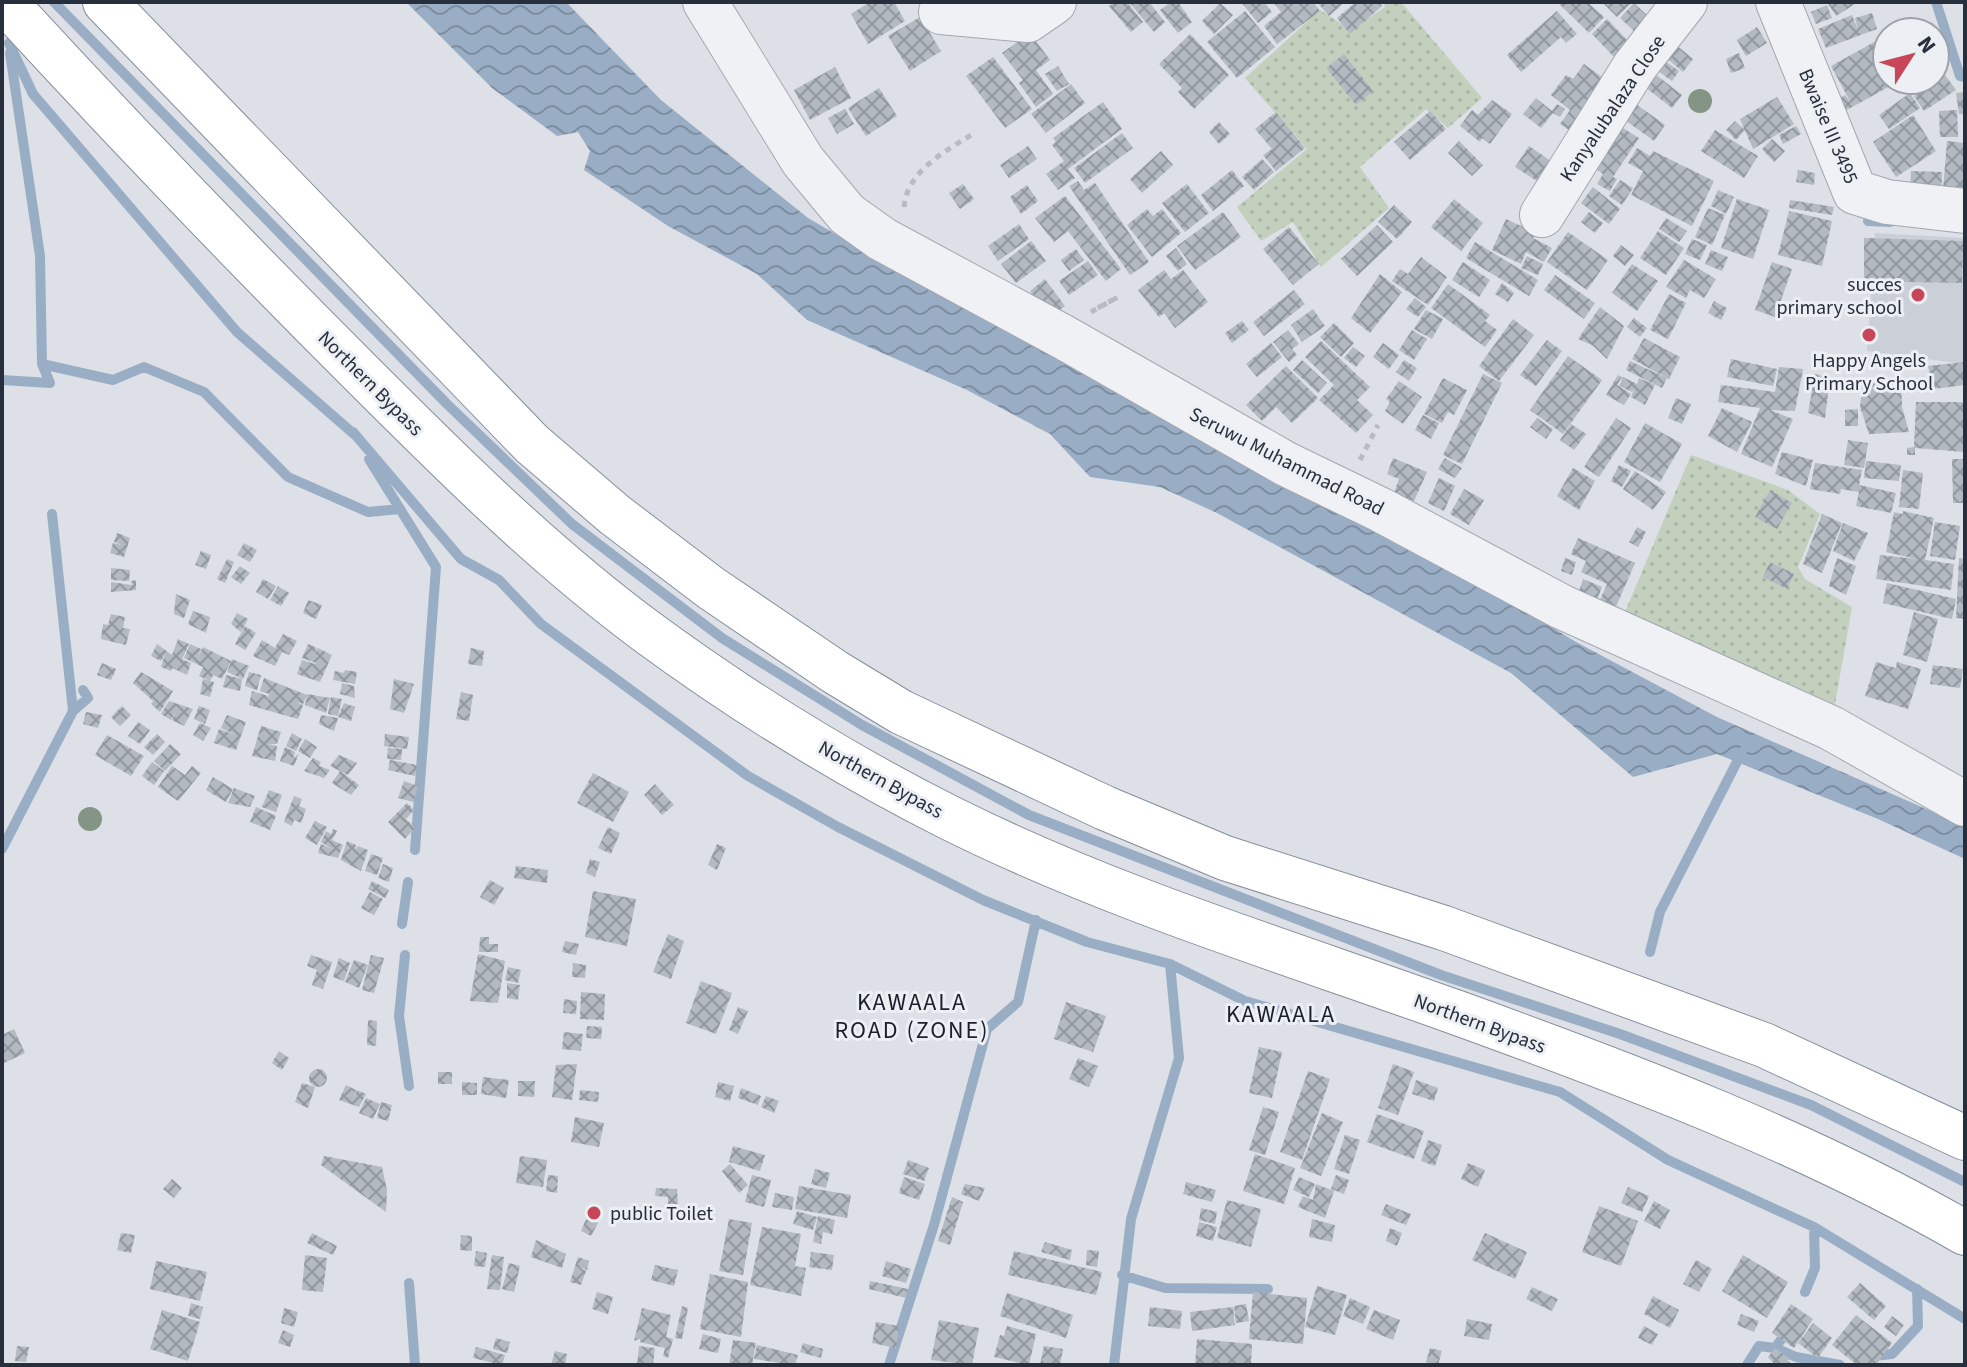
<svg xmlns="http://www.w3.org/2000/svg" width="1967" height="1367" viewBox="0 0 1967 1367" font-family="'Source Sans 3',sans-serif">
	<defs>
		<pattern id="grass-dots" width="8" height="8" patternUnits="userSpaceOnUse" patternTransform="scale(2)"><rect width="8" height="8" fill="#c3d0be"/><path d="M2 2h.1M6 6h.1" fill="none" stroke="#a8b3a4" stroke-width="1.8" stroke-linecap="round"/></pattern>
		<pattern id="water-waves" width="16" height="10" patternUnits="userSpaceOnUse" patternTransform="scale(2)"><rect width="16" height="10" fill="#99aec5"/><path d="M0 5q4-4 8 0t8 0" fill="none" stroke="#7d8ea1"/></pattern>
		<pattern id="building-cross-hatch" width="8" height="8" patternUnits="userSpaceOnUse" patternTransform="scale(2)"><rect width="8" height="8" fill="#b4bac2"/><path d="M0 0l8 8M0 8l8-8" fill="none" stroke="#92989f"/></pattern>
	</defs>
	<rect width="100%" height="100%" fill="#dde0e6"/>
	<path fill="#cbd0d8" d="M 1875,233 L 1965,238 L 1965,364 L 1867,351 Z"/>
	<path fill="url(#grass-dots)" d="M 1384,2 L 1401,2 L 1482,98 L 1448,128 L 1426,109 L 1360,167 L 1389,208 L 1321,267 L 1293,222 L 1261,241 L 1237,207 L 1307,149 L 1245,78 L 1320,10 L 1351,30 L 1385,7 Z
		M 1691,455 L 1788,490 L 1820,514 L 1798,567 L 1805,579 L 1852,607 L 1835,704 L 1811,711 L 1620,624 Z"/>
	<path fill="url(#water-waves)" d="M 406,2 L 566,2 L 661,100 L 808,218 L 971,313 L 1483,585 L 1576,642 L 1717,717 L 1965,826 L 1965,859 L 1878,819 L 1717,754 L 1633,777 L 1511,673 L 1217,513 L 1160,487 L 1090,477 L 1050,434 L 967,390 L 807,320 L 757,274 L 668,226 L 584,170 L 590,151 L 578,132 L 557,136 L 492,88 Z"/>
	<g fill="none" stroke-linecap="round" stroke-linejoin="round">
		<path stroke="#99aec5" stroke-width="10" d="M 54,2 L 447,404 L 572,524 L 722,638 L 862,725 L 1029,815 L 1441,975 L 1620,1034 L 1811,1105 L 1965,1182
			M 1936,2 L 1960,76 L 1965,77
			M 9,43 L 33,94 L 237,332 L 355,435
			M 1868,221 L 1890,222
			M 42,364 L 113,380 L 144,367 L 204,392 L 288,477 L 368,512 L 400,509
			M 2,380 L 50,383 L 42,364 L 40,256 L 10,53
			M 353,432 L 461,559 L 499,580 L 541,624 L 748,776 L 838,827 L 983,900 L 1087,942 L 1170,964 L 1245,1001 L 1560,1092 L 1668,1160 L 1814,1227 L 1965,1319
			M 369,459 L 436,567 L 415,850
			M 73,711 L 88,698 L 83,690
			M 2,849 L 73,711 L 52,514
			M 402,924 L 408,882
			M 1650,952 L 1660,912 L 1742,752
			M 405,955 L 399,1016 L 409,1086
			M 1122,1275 L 1165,1288 L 1268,1289
			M 409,1283 L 415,1365
			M 1805,1292 L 1815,1268 L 1814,1227
			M 1775,1348 L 1796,1357 L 1840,1365
			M 889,1365 L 934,1225 L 987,1029 L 1018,1002 L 1036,920
			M 1114,1365 L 1131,1219 L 1179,1058 L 1170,964
			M 1747,1365 L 1759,1346 L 1775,1348 L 1789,1329
			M 1864,1365 L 1874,1356 L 1892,1354 L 1918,1326 L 1917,1289"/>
	</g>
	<path fill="url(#building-cross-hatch)" d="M 870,2 L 894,2 L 905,21 L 868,44 L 851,14 Z
		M 1114,2 L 1127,2 L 1143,22 L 1131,32 L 1109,6 Z
		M 1129,2 L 1149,2 L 1165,22 L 1154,32 Z
		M 1171,2 L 1178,2 L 1192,22 L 1178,33 L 1160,10 Z
		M 1241,2 L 1264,2 L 1272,12 L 1258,23 Z
		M 1273,2 L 1313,2 L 1320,11 L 1277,44 L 1264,26 L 1281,12 Z
		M 1317,2 L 1345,2 L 1329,16 Z
		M 1356,2 L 1379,2 L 1382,6 L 1350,34 L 1337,18 Z
		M 1557,2 L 1587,2 L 1604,17 L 1589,33 Z
		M 1602,2 L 1632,2 L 1617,17 Z
		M 1827,2 L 1858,2 L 1836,16 Z
		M 1220,3 L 1233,15 L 1214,34 L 1202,21 Z
		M 1634,3 L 1650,18 L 1636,33 L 1620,18 Z
		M 1827,5 L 1832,18 L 1816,24 L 1811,12 Z
		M 1245,11 L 1275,47 L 1237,78 L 1207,42 Z
		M 1557,11 L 1577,34 L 1566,43 L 1561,37 L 1521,72 L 1507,55 Z
		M 1872,13 L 1877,29 L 1826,48 L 1818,29 L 1852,15 L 1858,30 L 1855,18 Z
		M 920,17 L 941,51 L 910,71 L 888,36 Z
		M 1607,19 L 1630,43 L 1615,58 L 1592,34 Z
		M 1757,27 L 1767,43 L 1746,56 L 1737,40 Z
		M 1030,33 L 1050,60 L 1036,70 L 1053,94 L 1036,107 L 1019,83 L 1023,80 L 1002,53 Z
		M 1190,34 L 1229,75 L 1194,109 L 1178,92 L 1182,88 L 1159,64 Z
		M 1887,35 L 1887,80 L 1901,80 L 1845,111 L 1838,99 L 1845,95 L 1851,103 L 1831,66 Z
		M 1675,44 L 1693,59 L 1683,72 L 1664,56 Z
		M 1739,53 L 1745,68 L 1731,73 L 1726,59 Z
		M 1344,54 L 1373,91 L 1356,105 L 1326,68 Z
		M 993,57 L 1032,109 L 1005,128 L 966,76 Z
		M 1665,61 L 1679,71 L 1672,81 L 1658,71 Z
		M 1584,64 L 1614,86 L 1578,136 L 1560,124 L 1570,110 L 1551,95 L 1566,75 L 1573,79 Z
		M 1058,66 L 1069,84 L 1057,91 L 1045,74 Z
		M 835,67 L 851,98 L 810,120 L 794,90 Z
		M 1655,74 L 1682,95 L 1672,108 L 1645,87 Z
		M 1945,75 L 1956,90 L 1924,111 L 1914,96 Z
		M 1071,84 L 1085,103 L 1046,133 L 1031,114 Z
		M 879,88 L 897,116 L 866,136 L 848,108 Z
		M 1965,92 L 1965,114 L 1959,114 L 1956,93 Z
		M 1910,93 L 1920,108 L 1889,129 L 1879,115 Z
		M 1777,97 L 1794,124 L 1753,149 L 1740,119 Z
		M 1536,98 L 1552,111 L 1557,104 L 1565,109 L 1560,117 L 1553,113 L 1541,128 L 1523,114 Z
		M 1629,99 L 1665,125 L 1654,141 L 1618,115 Z
		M 1492,100 L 1512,114 L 1490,144 L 1482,138 L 1480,142 L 1460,126 L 1472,110 L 1478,115 Z
		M 1103,102 L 1122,129 L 1068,169 L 1075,178 L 1058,190 L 1046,174 L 1064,161 L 1052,145 L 1056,142 L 1053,138 Z
		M 845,109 L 854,124 L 837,134 L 828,118 Z
		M 1957,110 L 1958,137 L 1940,137 L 1939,111 Z
		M 1430,111 L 1446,129 L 1410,160 L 1394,142 Z
		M 1276,112 L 1305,148 L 1276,171 L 1263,155 L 1272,149 L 1255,129 Z
		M 1913,115 L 1936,151 L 1896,177 L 1873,142 Z
		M 1735,121 L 1745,130 L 1736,140 L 1726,130 Z
		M 1219,122 L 1230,134 L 1219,144 L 1209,132 Z
		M 1618,125 L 1639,138 L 1613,177 L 1617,179 L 1610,191 L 1597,184 L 1603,174 L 1591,166 Z
		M 1796,126 L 1801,134 L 1783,144 L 1779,135 Z
		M 1715,130 L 1758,156 L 1744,178 L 1701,151 Z
		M 1122,133 L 1133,148 L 1085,183 L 1074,168 Z
		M 1772,139 L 1785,151 L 1774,162 L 1762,149 Z
		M 1459,141 L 1483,165 L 1472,176 L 1448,153 Z
		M 1947,141 L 1965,143 L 1964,191 L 1943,190 Z
		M 1028,146 L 1037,159 L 1009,178 L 1000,165 Z
		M 1529,146 L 1561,168 L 1548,188 L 1515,167 Z
		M 1637,148 L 1650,156 L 1653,151 L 1714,181 L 1692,226 L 1631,195 L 1643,171 L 1628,163 Z
		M 1161,151 L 1173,165 L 1142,193 L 1130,179 Z
		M 1262,159 L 1274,172 L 1254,190 L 1242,177 Z
		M 1232,170 L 1244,186 L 1213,211 L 1201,195 Z
		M 1798,170 L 1815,173 L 1814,185 L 1796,182 Z
		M 1911,171 L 1942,172 L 1941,199 L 1910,198 Z
		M 1620,180 L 1633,188 L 1622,205 L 1609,196 Z
		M 1078,181 L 1084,190 L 1095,183 L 1149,262 L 1130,275 L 1069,186 Z
		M 963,184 L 974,199 L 960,209 L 949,193 Z
		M 1187,184 L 1209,213 L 1185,232 L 1162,203 Z
		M 1027,185 L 1038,201 L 1021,214 L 1010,197 Z
		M 1593,187 L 1620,209 L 1609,224 L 1581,203 Z
		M 1718,190 L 1734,197 L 1726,214 L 1711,206 Z
		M 1065,196 L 1121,269 L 1106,281 L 1068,231 L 1054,242 L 1035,218 Z
		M 1454,199 L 1483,223 L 1461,251 L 1431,227 Z
		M 1737,199 L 1769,210 L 1753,259 L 1721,248 Z
		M 1790,200 L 1834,207 L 1832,215 L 1789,208 Z
		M 1394,205 L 1412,222 L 1397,239 L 1378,222 Z
		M 1708,208 L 1725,215 L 1712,245 L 1695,237 Z
		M 1147,209 L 1153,216 L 1162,209 L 1181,233 L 1152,257 L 1127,225 Z
		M 1789,211 L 1832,221 L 1822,266 L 1778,255 Z
		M 1223,212 L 1241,237 L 1195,270 L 1177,246 Z
		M 1589,212 L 1603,223 L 1595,233 L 1581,222 Z
		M 1666,218 L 1687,231 L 1679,242 L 1659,229 Z
		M 1506,219 L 1536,233 L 1533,238 L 1552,248 L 1544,262 L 1526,252 L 1521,264 L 1492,250 Z
		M 1019,224 L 1029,239 L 998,261 L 988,246 Z
		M 1377,225 L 1393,242 L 1357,276 L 1341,259 Z
		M 1289,227 L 1319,264 L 1293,285 L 1263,249 Z
		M 1658,231 L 1684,248 L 1666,275 L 1640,258 Z
		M 1568,232 L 1608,260 L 1587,290 L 1547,262 Z
		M 1864,238 L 1963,241 L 1962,283 L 1864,281 Z
		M 1692,239 L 1707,245 L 1700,260 L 1685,254 Z
		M 1031,241 L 1046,261 L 1016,283 L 1001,264 Z
		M 1475,242 L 1538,280 L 1529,296 L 1466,258 Z
		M 1621,245 L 1634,255 L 1625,266 L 1613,256 Z
		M 1176,248 L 1187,264 L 1178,271 L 1166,256 Z
		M 1076,249 L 1084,260 L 1069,271 L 1061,260 Z
		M 1711,250 L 1728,257 L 1722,271 L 1705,264 Z
		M 1527,256 L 1543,264 L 1538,275 L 1521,268 Z
		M 1421,257 L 1447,277 L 1428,305 L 1392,281 L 1400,269 L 1408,274 Z
		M 1684,260 L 1716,279 L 1704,298 L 1690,290 L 1686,298 L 1666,287 Z
		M 1088,261 L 1098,275 L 1069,295 L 1059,281 Z
		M 1463,262 L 1490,280 L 1479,297 L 1452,280 Z
		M 1772,262 L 1792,269 L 1775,317 L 1755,310 Z
		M 1632,264 L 1658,281 L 1637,311 L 1612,293 Z
		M 1164,270 L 1171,279 L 1183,270 L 1208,302 L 1175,328 L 1164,313 L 1159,317 L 1138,290 Z
		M 1380,274 L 1402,292 L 1370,333 L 1351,318 Z
		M 1555,275 L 1595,303 L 1584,319 L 1544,290 Z
		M 1045,279 L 1065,306 L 1050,317 L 1030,291 Z
		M 1502,283 L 1514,293 L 1508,302 L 1495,294 Z
		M 1448,284 L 1490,315 L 1485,321 L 1497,330 L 1485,347 L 1431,308 Z
		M 1294,290 L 1305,304 L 1264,336 L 1253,322 Z
		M 1669,294 L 1686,303 L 1668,339 L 1650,330 Z
		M 1415,298 L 1426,307 L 1418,317 L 1406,309 Z
		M 1714,301 L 1727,308 L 1721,320 L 1708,313 Z
		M 1600,307 L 1624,326 L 1607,359 L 1592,345 L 1578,339 Z
		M 1313,309 L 1325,326 L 1302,342 L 1291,325 Z
		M 1426,310 L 1443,319 L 1432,339 L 1414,329 Z
		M 1634,318 L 1647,328 L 1640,337 L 1627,327 Z
		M 1513,319 L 1534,335 L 1499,381 L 1479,366 Z
		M 1242,321 L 1249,330 L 1232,343 L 1225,333 Z
		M 1334,323 L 1354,343 L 1341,357 L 1320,337 Z
		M 1288,330 L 1299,344 L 1292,349 L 1297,355 L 1289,362 L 1273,342 Z
		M 1412,330 L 1427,339 L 1414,360 L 1399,350 Z
		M 1644,338 L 1680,357 L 1669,379 L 1632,359 Z
		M 1547,340 L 1562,351 L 1536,386 L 1520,375 Z
		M 1321,341 L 1370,387 L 1357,400 L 1373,415 L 1356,433 L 1319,400 L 1334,385 L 1305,357 Z
		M 1271,343 L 1282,357 L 1257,377 L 1246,364 Z
		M 1383,343 L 1399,355 L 1389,369 L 1373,357 Z
		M 1353,347 L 1365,356 L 1356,367 L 1344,358 Z
		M 1568,356 L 1602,380 L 1563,434 L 1530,410 Z
		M 1731,359 L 1777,369 L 1773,386 L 1727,377 Z
		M 1302,360 L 1327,383 L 1318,393 L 1293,370 Z
		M 1404,360 L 1417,368 L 1409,381 L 1396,372 Z
		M 1630,361 L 1667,378 L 1662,388 L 1626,370 Z
		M 1965,362 L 1965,385 L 1933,389 L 1928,366 Z
		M 1286,366 L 1318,398 L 1292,423 L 1276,407 L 1262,421 L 1246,405 Z
		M 1779,367 L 1803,369 L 1795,411 L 1770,410 L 1793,419 L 1772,467 L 1741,454 L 1760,408 L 1718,402 L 1721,385 L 1775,392 Z
		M 1483,374 L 1502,383 L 1462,464 L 1443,455 Z
		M 1815,374 L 1830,378 L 1825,418 L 1808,413 Z
		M 1618,375 L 1622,377 L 1617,385 L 1631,394 L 1624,405 L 1606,395 Z
		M 1623,377 L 1637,384 L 1639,378 L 1655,385 L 1645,405 L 1631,397 L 1635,388 L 1632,392 L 1619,386 Z
		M 1443,378 L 1467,390 L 1454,415 L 1448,412 L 1442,423 L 1424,414 Z
		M 1901,379 L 1902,407 L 1909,432 L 1869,434 L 1860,407 L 1863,384 Z
		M 1399,381 L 1422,397 L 1403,424 L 1385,411 L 1390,402 L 1386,399 Z
		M 1676,398 L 1691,404 L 1682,424 L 1668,418 Z
		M 1916,402 L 1965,402 L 1965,452 L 1915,448 L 1915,455 L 1907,455 L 1907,448 L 1914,447 Z
		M 1722,408 L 1752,422 L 1737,452 L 1708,436 Z
		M 1858,409 L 1858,426 L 1845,426 L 1845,410 Z
		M 1423,415 L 1439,423 L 1431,439 L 1415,430 Z
		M 1537,418 L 1553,429 L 1546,439 L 1530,427 Z
		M 1616,418 L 1631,428 L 1599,477 L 1584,467 Z
		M 1645,423 L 1682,444 L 1660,482 L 1624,462 Z
		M 1571,424 L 1586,434 L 1574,450 L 1560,440 Z
		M 1848,440 L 1868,443 L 1864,468 L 1844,465 Z
		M 1782,452 L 1813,460 L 1806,486 L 1775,474 Z
		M 1393,458 L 1427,472 L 1414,501 L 1394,493 L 1399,479 L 1387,474 Z
		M 1445,458 L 1462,468 L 1455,478 L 1438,469 Z
		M 1952,459 L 1965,459 L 1965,503 L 1953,503 Z
		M 1866,461 L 1901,465 L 1899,481 L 1864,478 Z
		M 1815,463 L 1862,470 L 1859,485 L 1896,493 L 1891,513 L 1856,506 L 1859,492 L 1841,489 L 1840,494 L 1810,489 Z
		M 1619,465 L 1631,471 L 1622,487 L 1611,481 Z
		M 1573,468 L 1595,481 L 1579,510 L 1557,496 Z
		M 1903,470 L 1923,473 L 1919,509 L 1899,507 Z
		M 1635,471 L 1666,492 L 1653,510 L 1623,489 Z
		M 1439,478 L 1455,486 L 1444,511 L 1428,503 Z
		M 1464,489 L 1484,500 L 1469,525 L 1450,514 Z
		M 1770,490 L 1792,503 L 1777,529 L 1755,517 Z
		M 1903,511 L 1934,518 L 1925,560 L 1954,564 L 1951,590 L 1876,579 L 1880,555 L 1916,559 L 1886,552 L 1894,512 L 1903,514 Z
		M 1822,514 L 1842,523 L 1822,573 L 1803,564 Z
		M 1935,522 L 1960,526 L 1955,560 L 1930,556 Z
		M 1843,523 L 1868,533 L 1854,561 L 1833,551 Z
		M 1637,527 L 1646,532 L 1638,547 L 1629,542 Z
		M 117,533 L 130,538 L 124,557 L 110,553 L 113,543 L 122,545 L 114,542 Z
		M 1578,538 L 1635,563 L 1612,616 L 1596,609 L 1607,584 L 1581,572 L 1586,561 L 1571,554 Z
		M 244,543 L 257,550 L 250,562 L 237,555 Z
		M 201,551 L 211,555 L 206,569 L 195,565 Z
		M 1565,558 L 1576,562 L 1572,575 L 1561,571 Z
		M 1837,558 L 1856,566 L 1846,595 L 1829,586 Z
		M 1959,558 L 1965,559 L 1965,619 L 1956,618 Z
		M 227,559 L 234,562 L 225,583 L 217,579 Z
		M 1770,562 L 1794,574 L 1787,589 L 1763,577 Z
		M 240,566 L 250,573 L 241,584 L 231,577 Z
		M 111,568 L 130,570 L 129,581 L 111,580 Z
		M 263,579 L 276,586 L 268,599 L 256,592 Z
		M 1583,579 L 1602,587 L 1594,607 L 1576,600 Z
		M 136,580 L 136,590 L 111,592 L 111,582 L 132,585 L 131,581 Z
		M 1887,583 L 1956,599 L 1952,619 L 1883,603 Z
		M 278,586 L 289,593 L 281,606 L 270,600 Z
		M 176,594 L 190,600 L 184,618 L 174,614 Z
		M 308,600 L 322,605 L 316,619 L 303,613 Z
		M 193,611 L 210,617 L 206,633 L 188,624 Z
		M 1914,612 L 1938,619 L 1927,662 L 1903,655 Z
		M 237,613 L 248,619 L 241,632 L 231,624 Z
		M 111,614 L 125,617 L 123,628 L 130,629 L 126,645 L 101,639 L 103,624 L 108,625 Z
		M 245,626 L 256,633 L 245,650 L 235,644 Z
		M 283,634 L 297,641 L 289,655 L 282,652 L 275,666 L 253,656 L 262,640 L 275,648 Z
		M 178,639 L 189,644 L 182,659 L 191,663 L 187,675 L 172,668 L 177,656 L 171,671 L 161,667 L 165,654 L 161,661 L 151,656 L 157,644 L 172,655 Z
		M 190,644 L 201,649 L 197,659 L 203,647 L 231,661 L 222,679 L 213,675 L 210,681 L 199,676 L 203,667 L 184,658 Z
		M 308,644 L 317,648 L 313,656 L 318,648 L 332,655 L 320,682 L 297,674 L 302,660 L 315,664 L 316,663 L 302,658 Z
		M 471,648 L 484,651 L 482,666 L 468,664 Z
		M 232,659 L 249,666 L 243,679 L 227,672 Z
		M 1876,662 L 1896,668 L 1897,662 L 1921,669 L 1908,709 L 1865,696 Z
		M 102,663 L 116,669 L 111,680 L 97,675 Z
		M 1933,665 L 1963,669 L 1960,688 L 1930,684 Z
		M 345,670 L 357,672 L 355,684 L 333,680 L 335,671 L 344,673 Z
		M 141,672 L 173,691 L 160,712 L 151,704 L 160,692 L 153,701 L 133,683 Z
		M 249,672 L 261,675 L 257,690 L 245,686 Z
		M 226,675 L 242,679 L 240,691 L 223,687 Z
		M 264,678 L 307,695 L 303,704 L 296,702 L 303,705 L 298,719 L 249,705 L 252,691 L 268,696 L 266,705 L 269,694 L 260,691 Z
		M 203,679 L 214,682 L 210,697 L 200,694 Z
		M 394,679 L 414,684 L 404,713 L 390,709 Z
		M 342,683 L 354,686 L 355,698 L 340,694 Z
		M 461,692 L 473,695 L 469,721 L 456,719 Z
		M 307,694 L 330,698 L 326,713 L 305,705 Z
		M 331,697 L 342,699 L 338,716 L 328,714 Z
		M 169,701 L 193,709 L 184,726 L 172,720 L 175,712 L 171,720 L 161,714 Z
		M 344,703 L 355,707 L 351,721 L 338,717 Z
		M 122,706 L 131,715 L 120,726 L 111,717 Z
		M 199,706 L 210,710 L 205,724 L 194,719 Z
		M 86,712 L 102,715 L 98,728 L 83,724 Z
		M 227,715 L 246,722 L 236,750 L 214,743 L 219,729 L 236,735 L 221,728 Z
		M 321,715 L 338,718 L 334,731 L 319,724 Z
		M 138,722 L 150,730 L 140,744 L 128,736 Z
		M 200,723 L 211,728 L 203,741 L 193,735 Z
		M 261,726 L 281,732 L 277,744 L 268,744 L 277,746 L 275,761 L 252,756 Z
		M 292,733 L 302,739 L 296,751 L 286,746 Z
		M 157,734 L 165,742 L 153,755 L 144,747 Z
		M 385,734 L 409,737 L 407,749 L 384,746 Z
		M 107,735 L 144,756 L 131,776 L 95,755 Z
		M 305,739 L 317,747 L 310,758 L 298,751 Z
		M 170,744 L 181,754 L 165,771 L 154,761 Z
		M 285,747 L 295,752 L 293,759 L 299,753 L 294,766 L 280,761 Z
		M 388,748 L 402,749 L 401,760 L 387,759 Z
		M 339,755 L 357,763 L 348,775 L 330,766 Z
		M 313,758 L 321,762 L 319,766 L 330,770 L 324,778 L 304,771 Z
		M 390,760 L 401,762 L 400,768 L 401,762 L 417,765 L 415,776 L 388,770 Z
		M 152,762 L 164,771 L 154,785 L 142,776 Z
		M 172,766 L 185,775 L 192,766 L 201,773 L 178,801 L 158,787 Z
		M 340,771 L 359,785 L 351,795 L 332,783 Z
		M 593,773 L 629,792 L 613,822 L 577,803 Z
		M 213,777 L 233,789 L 226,802 L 206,790 Z
		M 404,781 L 418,786 L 413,802 L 398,798 Z
		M 655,784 L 674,805 L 662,815 L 644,795 Z
		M 234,788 L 255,796 L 250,807 L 228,803 Z
		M 269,790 L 282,795 L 276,812 L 262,807 Z
		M 294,796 L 302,799 L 299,806 L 306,809 L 301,823 L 294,820 L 292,826 L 284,822 Z
		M 407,803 L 414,810 L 406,819 L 415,828 L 405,839 L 388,822 Z
		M 256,807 L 276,816 L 270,830 L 250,822 Z
		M 315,821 L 327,827 L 317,845 L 305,838 Z
		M 608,827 L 620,833 L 611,854 L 598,848 Z
		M 333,829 L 337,831 L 332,840 L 343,845 L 338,858 L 318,853 L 321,844 L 332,849 L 321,842 L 326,831 L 331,834 Z
		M 347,841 L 356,845 L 355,850 L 358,846 L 368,850 L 361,871 L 341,860 Z
		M 717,844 L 726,848 L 717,870 L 708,865 Z
		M 371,854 L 383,858 L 377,875 L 365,871 Z
		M 590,859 L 600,862 L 595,877 L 586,873 Z
		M 383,864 L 393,868 L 389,882 L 378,878 Z
		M 516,866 L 548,870 L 547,883 L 514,878 Z
		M 490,880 L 504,888 L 494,905 L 480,897 Z
		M 372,881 L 389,890 L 385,898 L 368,889 Z
		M 593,891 L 636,899 L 627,946 L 585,937 Z
		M 370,892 L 383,899 L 374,915 L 361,908 Z
		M 668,934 L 684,941 L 671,979 L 653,972 Z
		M 480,937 L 489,937 L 489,944 L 498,944 L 498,952 L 479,952 Z
		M 565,941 L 579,944 L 576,955 L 562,952 Z
		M 478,954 L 505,961 L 498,1003 L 470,1001 Z
		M 311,955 L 332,962 L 323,989 L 312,985 L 317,970 L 307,966 Z
		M 371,955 L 384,958 L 374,993 L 362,990 Z
		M 339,958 L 350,963 L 344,981 L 333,977 Z
		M 354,960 L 368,965 L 359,988 L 345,982 Z
		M 573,963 L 586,965 L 585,978 L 572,977 Z
		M 508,967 L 521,970 L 518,983 L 505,980 Z
		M 701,981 L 732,993 L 716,1034 L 686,1023 Z
		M 507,983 L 520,985 L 518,1000 L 507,998 Z
		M 581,992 L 605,994 L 604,1020 L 580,1019 Z
		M 564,999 L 577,1001 L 576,1014 L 563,1013 Z
		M 1066,1002 L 1106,1016 L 1093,1052 L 1054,1039 Z
		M 738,1007 L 748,1011 L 738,1034 L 729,1030 Z
		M 368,1020 L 377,1021 L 376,1046 L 367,1045 Z
		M 587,1026 L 602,1027 L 601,1039 L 586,1038 Z
		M 14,1029 L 25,1053 L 2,1064 L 2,1035 Z
		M 564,1032 L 583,1034 L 581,1051 L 562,1049 Z
		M 1259,1047 L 1282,1052 L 1272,1098 L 1249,1093 Z
		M 279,1051 L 289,1058 L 282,1070 L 272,1063 Z
		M 1078,1058 L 1098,1066 L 1089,1087 L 1069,1079 Z
		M 577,1064 L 572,1100 L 552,1097 L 556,1065 Z
		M 1393,1064 L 1414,1072 L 1398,1115 L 1378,1108 Z
		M309 1078a9 9 0 1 1 18 0a9 9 0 1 1-18 0Z
		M 1308,1071 L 1330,1079 L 1302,1160 L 1280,1152 Z
		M 438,1072 L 452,1072 L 452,1084 L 438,1084 Z
		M 483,1077 L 509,1080 L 506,1098 L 481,1094 Z
		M 1416,1080 L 1438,1088 L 1434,1101 L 1412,1094 Z
		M 518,1081 L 535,1081 L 534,1097 L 518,1096 Z
		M 462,1082 L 477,1083 L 477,1095 L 462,1095 Z
		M 718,1082 L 734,1086 L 730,1101 L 715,1097 Z
		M 302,1083 L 315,1087 L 308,1108 L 295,1102 Z
		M 346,1085 L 356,1090 L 353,1098 L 357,1090 L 366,1094 L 359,1107 L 339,1100 Z
		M 741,1088 L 761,1096 L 758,1105 L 738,1098 Z
		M 580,1090 L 599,1092 L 598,1102 L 579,1100 Z
		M 766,1096 L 779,1101 L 774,1113 L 761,1107 Z
		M 366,1098 L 380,1104 L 373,1119 L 359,1113 Z
		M 381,1102 L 392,1105 L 388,1121 L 377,1118 Z
		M 1263,1107 L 1279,1112 L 1265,1155 L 1249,1150 Z
		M 1322,1113 L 1343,1122 L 1321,1176 L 1300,1168 Z
		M 1377,1114 L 1424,1131 L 1414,1159 L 1367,1142 Z
		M 575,1117 L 604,1123 L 599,1147 L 571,1142 Z
		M 1345,1135 L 1360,1140 L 1349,1174 L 1334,1169 Z
		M 1428,1140 L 1442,1145 L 1435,1166 L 1421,1161 Z
		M 733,1146 L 765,1155 L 760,1171 L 729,1162 Z
		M 1255,1154 L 1295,1168 L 1284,1204 L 1243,1191 Z
		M 324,1156 L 382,1167 L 387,1190 L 386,1212 L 321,1165 Z
		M 520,1156 L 547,1160 L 543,1187 L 516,1183 Z
		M 908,1160 L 929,1168 L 924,1181 L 903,1174 Z
		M 1468,1163 L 1485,1170 L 1478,1187 L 1461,1179 Z
		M 730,1164 L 748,1185 L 739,1193 L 722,1171 Z
		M 815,1169 L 830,1173 L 826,1188 L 811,1184 Z
		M 548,1175 L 558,1176 L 557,1193 L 546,1191 Z
		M 752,1175 L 771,1180 L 764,1207 L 745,1202 Z
		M 1336,1175 L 1349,1180 L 1344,1194 L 1331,1189 Z
		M 904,1177 L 925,1184 L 919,1200 L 899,1193 Z
		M 1299,1177 L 1315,1184 L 1309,1197 L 1293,1190 Z
		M 172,1179 L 182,1188 L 174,1198 L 163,1189 Z
		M 1186,1182 L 1216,1190 L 1212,1202 L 1183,1194 Z
		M 965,1184 L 985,1188 L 979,1201 L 961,1194 Z
		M 1316,1184 L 1334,1191 L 1325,1218 L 1298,1207 L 1303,1196 L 1313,1200 Z
		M 799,1186 L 851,1195 L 847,1218 L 795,1209 Z
		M 1628,1187 L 1649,1196 L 1642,1212 L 1621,1203 Z
		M 656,1188 L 677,1189 L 678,1208 L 668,1207 L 668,1197 L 655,1196 Z
		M 775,1193 L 794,1197 L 792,1210 L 772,1207 Z
		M 952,1197 L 963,1202 L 950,1245 L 938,1241 Z
		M 1227,1200 L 1261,1209 L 1251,1247 L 1217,1238 Z
		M 1654,1201 L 1670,1210 L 1660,1229 L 1644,1221 Z
		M 1386,1204 L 1411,1214 L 1406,1225 L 1381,1215 Z
		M 1599,1206 L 1638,1221 L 1621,1266 L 1582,1252 Z
		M 1201,1208 L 1217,1212 L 1215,1224 L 1199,1220 Z
		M 797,1211 L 817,1217 L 813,1230 L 793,1224 Z
		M 818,1216 L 835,1220 L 832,1234 L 823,1232 L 821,1244 L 813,1242 Z
		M 587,1217 L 598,1223 L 591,1236 L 581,1231 Z
		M 729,1219 L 752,1223 L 743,1275 L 719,1271 Z
		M 1312,1219 L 1335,1225 L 1332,1242 L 1309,1237 Z
		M 1199,1222 L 1217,1227 L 1213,1241 L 1196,1236 Z
		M 762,1227 L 801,1234 L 795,1266 L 806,1268 L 801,1296 L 750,1285 Z
		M 1390,1228 L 1402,1233 L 1397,1246 L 1386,1241 Z
		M 121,1233 L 135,1235 L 131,1253 L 117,1250 Z
		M 312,1233 L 337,1246 L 333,1255 L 307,1243 Z
		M 1485,1233 L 1527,1252 L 1515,1279 L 1472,1260 Z
		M 461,1235 L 472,1236 L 472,1251 L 460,1250 Z
		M 536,1240 L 566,1254 L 562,1268 L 531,1257 Z
		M 1045,1242 L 1072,1250 L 1070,1260 L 1041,1252 Z
		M 1087,1250 L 1099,1251 L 1097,1267 L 1086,1265 Z
		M 476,1251 L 487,1253 L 485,1267 L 474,1266 Z
		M 1014,1251 L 1102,1272 L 1096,1295 L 1008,1275 Z
		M 811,1252 L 834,1255 L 832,1270 L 809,1267 Z
		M 305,1255 L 327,1258 L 323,1292 L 302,1290 Z
		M 492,1255 L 504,1257 L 500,1290 L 487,1289 Z
		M 1743,1255 L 1788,1282 L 1767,1318 L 1722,1291 Z
		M 578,1257 L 589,1261 L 587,1270 L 578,1267 L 586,1271 L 581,1285 L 570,1282 Z
		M 1696,1260 L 1712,1269 L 1699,1292 L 1683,1284 Z
		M 156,1261 L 207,1272 L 200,1301 L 150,1289 Z
		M 886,1261 L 911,1269 L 906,1283 L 882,1276 Z
		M 509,1263 L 520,1266 L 514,1292 L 502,1289 Z
		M 655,1265 L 678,1270 L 674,1286 L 651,1280 Z
		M 710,1274 L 748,1282 L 741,1337 L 700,1329 Z
		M 870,1281 L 908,1289 L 906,1298 L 869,1289 Z
		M 1860,1283 L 1886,1306 L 1874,1320 L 1847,1297 Z
		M 1317,1286 L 1347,1295 L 1335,1335 L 1305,1327 Z
		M 1532,1287 L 1558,1299 L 1552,1311 L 1526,1299 Z
		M 597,1292 L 613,1297 L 608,1314 L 592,1309 Z
		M 1253,1292 L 1307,1298 L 1303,1344 L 1249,1339 Z
		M 1007,1293 L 1073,1315 L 1066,1338 L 1000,1316 Z
		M 1653,1296 L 1679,1310 L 1670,1328 L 1644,1314 Z
		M 1350,1298 L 1370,1307 L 1363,1324 L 1343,1316 Z
		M 191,1303 L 203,1307 L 200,1319 L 188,1316 Z
		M 1246,1304 L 1249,1321 L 1236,1323 L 1234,1306 Z
		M 1791,1304 L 1813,1319 L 1794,1348 L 1772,1333 Z
		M 682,1306 L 688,1308 L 682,1339 L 675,1338 Z
		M 1150,1307 L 1182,1311 L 1180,1329 L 1148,1326 Z
		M 1233,1307 L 1235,1325 L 1192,1331 L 1190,1312 Z
		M 284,1308 L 298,1312 L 294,1327 L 281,1323 Z
		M 642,1308 L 671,1315 L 666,1337 L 673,1339 L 668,1358 L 663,1356 L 665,1348 L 640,1342 L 640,1339 L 634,1341 Z
		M 162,1310 L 200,1322 L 188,1361 L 150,1349 Z
		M 1374,1310 L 1400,1320 L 1393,1340 L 1366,1329 Z
		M 1741,1314 L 1759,1321 L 1754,1332 L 1737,1325 Z
		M 1856,1315 L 1892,1343 L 1876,1365 L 1857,1365 L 1832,1345 Z
		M 1892,1316 L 1904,1325 L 1896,1336 L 1884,1327 Z
		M 1467,1319 L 1492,1324 L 1489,1340 L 1464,1336 Z
		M 939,1320 L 979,1328 L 972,1365 L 931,1360 Z
		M 876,1322 L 899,1326 L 896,1348 L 872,1343 Z
		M 1813,1323 L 1832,1338 L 1818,1358 L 1798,1343 Z
		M 1007,1326 L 1036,1334 L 1029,1365 L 994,1357 L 1000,1335 L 1004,1336 Z
		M 1644,1326 L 1658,1334 L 1652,1345 L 1638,1338 Z
		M 283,1330 L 294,1335 L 290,1347 L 278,1343 Z
		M 703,1334 L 721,1339 L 718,1353 L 699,1349 Z
		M 496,1338 L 510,1342 L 507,1353 L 493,1349 Z
		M 1197,1339 L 1252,1344 L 1251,1365 L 1195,1365 Z
		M 733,1340 L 756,1343 L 752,1365 L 729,1365 Z
		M 803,1343 L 823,1349 L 821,1358 L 800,1352 Z
		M 757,1345 L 798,1355 L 795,1365 L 754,1359 Z
		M 17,1346 L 29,1347 L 26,1362 L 15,1361 Z
		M 639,1346 L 655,1348 L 653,1365 L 637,1365 Z
		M 1044,1346 L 1063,1349 L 1060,1365 L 1040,1365 Z
		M 476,1347 L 505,1355 L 502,1365 L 473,1358 Z
		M 1430,1348 L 1442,1351 L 1438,1365 L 1426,1362 Z
		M 1775,1348 L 1789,1358 L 1788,1361 L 1793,1365 L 1775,1365 L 1768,1357 Z
		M 555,1351 L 567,1354 L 565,1365 L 551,1365 Z"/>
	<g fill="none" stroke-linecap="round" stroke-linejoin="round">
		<defs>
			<path id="minor" d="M 705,2 L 803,161 L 847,214 L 882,239 L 1065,338 L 1286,464 L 1381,510 L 1562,607 L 1831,728 L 1965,804
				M 1778,2 L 1855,192 L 1887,202 L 1965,211
				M 941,12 L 1028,20 L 1054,2
				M 1542,215 L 1635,66 L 1685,2"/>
			<path id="highway" d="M 5,2 C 120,127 237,249 357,369 C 449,461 541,553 646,631 C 741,701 843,764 948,817 C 1110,898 1285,951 1455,1012 C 1629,1075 1805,1141 1965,1233
				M 105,2 L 532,444 L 615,515 L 711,588 L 835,672 L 901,712 L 1105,808 L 1225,858 L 1444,928 L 1764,1045 L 1965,1138"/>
		</defs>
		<use href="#minor" stroke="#a3a7b0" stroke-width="46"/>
		<use href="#highway" stroke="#858e9c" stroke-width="46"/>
		<path stroke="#b7bbc1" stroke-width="5" stroke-dasharray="6 6" stroke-linecap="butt" d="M 904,207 C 907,170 948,150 976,132
			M 1091,312 L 1118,297 L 1094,310
			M 1360,460 L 1378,425"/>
		<use href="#minor" stroke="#eff1f5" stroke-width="44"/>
		<use href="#highway" stroke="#fff" stroke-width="44"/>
	</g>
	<g fill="#849585">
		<circle cx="1700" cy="101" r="12"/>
		<circle cx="90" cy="819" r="12"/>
	</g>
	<g fill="#c74659" stroke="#eceff4" stroke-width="3">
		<circle cx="1918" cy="295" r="8"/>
		<circle cx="1869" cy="335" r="8"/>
		<circle cx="594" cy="1213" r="8"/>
	</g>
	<g text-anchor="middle" stroke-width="6" stroke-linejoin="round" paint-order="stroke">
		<g font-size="20" fill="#272f3c" stroke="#eceff4">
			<text transform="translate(1612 108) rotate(-56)" y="7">Kanyalubalaza Close</text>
			<text transform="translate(1829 126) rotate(67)" y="7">Bwaise III 3495</text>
			<text transform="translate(371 383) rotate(45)" y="7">Northern Bypass</text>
			<text transform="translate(1287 461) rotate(27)" y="7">Seruwu Muhammad Road</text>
			<text transform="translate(881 779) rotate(29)" y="7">Northern Bypass</text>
			<text transform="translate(1480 1023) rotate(20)" y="7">Northern Bypass</text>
		</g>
		<g font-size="20" fill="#272f3c" stroke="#eceff4" text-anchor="end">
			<text x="1902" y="291">succes<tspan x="1902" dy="23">primary school</tspan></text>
			<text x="1869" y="367" text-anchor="middle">Happy Angels<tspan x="1869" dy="23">Primary School</tspan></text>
			<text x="610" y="1220" text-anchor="start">public Toilet</text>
		</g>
		<g font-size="24" letter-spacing="2" fill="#1a202c" stroke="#eceff4">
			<text x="912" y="1010">KAWAALA<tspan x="912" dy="28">ROAD (ZONE)</tspan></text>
			<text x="1281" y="1022">KAWAALA</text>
		</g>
	</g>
	<rect width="1967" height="1367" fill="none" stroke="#272f3c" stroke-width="8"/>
	<g transform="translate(1911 56) rotate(54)"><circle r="38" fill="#eceff4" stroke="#9da2aa" stroke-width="2"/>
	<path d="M0-6L14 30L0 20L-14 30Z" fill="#c74659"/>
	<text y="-12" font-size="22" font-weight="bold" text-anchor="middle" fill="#272f3c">N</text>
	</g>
</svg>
